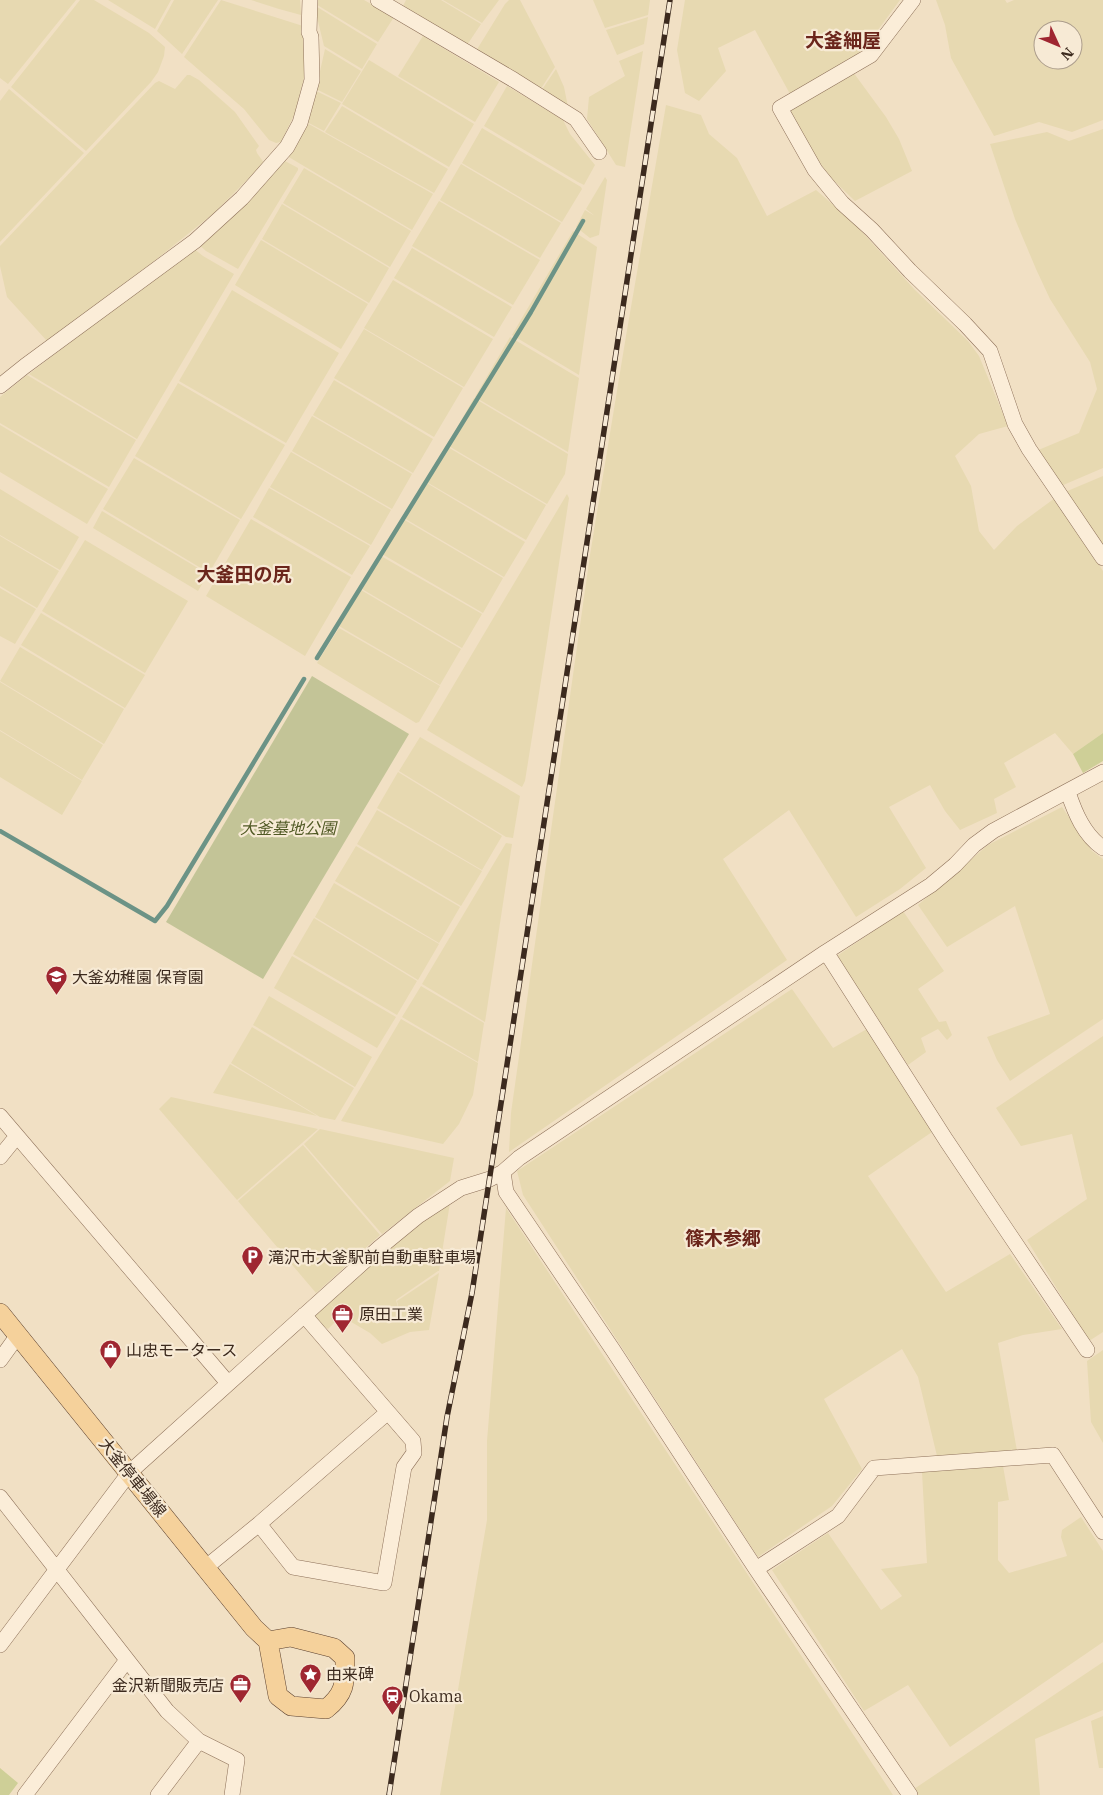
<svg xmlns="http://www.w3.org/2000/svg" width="1103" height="1795" viewBox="0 0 1103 1795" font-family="'IBM Plex Serif','Noto Sans JP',serif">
	<rect width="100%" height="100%" fill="#f1e0c4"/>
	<path fill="#e7d9b1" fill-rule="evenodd" d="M 0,0 L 76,0 L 8,84 L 0,78 Z
		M 80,0 L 94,0 L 149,33 L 165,47 L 164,56 L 158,72 L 151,82 L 86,151 L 11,87 Z
		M 108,0 L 171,0 L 155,29 Z
		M 174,0 L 218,0 L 182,54 L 157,31 Z
		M 221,0 L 303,26 L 307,66 L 295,113 L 281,142 L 276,143 L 269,140 L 244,109 L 184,57 Z
		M 251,0 L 300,0 L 301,15 L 279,9 Z
		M 314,0 L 364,0 L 394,17 L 378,42 L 314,3 Z
		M 406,0 L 441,0 L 481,24 L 467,45 L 403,6 Z
		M 443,0 L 499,0 L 482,23 Z
		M 509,0 L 520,0 L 555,67 L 540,90 L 476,51 L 505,4 Z
		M 593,0 L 650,0 L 648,15 L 605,28 Z
		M 685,0 L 900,0 L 861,53 L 790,94 L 755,30 L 718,48 L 726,71 L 699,101 L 685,93 L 677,50 Z
		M 936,0 L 1005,0 L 1007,3 L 1014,0 L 1103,0 L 1103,120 L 1072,132 L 1039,122 L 994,136 L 951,58 L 945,25 ZM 1043,30 L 1073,30 L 1073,60 L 1043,60 Z
		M 314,5 L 377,44 L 362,69 L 324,46 Z
		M 648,17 L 644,44 L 617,55 L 606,30 Z
		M 423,36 L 499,82 L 475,122 L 398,76 Z
		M 325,49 L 361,71 L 342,102 L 316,89 Z
		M 643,51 L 625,167 L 616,165 L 587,119 L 589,97 L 625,76 L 619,61 Z
		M 369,60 L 474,124 L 449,167 L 342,104 Z
		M 556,69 L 564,87 L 568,107 L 541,91 Z
		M 853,72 L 886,117 L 899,139 L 912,171 L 855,201 L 828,175 L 803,136 L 789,110 Z
		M 187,75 L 190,75 L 199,80 L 235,112 L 259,146 L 256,150 L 257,153 L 264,163 L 214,213 L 153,262 L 47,341 L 7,297 L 0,266 L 0,246 L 155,83 L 159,81 L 175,89 Z
		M 507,86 L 563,120 L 570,134 L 595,165 L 584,185 L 578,182 L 484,126 Z
		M 9,89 L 84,153 L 0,242 L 0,101 Z
		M 316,91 L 341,103 L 324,131 L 307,122 Z
		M 666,105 L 701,115 L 709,134 L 737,158 L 767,216 L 816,190 L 852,221 L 915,290 L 968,341 L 979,356 L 1008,426 L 979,434 L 955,456 L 971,486 L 979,531 L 994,550 L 1017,526 L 1055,498 L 1103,571 L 1103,733 L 1073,754 L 1055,733 L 1004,763 L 1016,787 L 994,799 L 997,813 L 960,830 L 945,811 L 930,785 L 889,807 L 926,868 L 900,889 L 856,917 L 789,810 L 723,859 L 787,960 L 509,1152 L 511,1113 L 590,555 L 626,336 Z
		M 342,106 L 448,169 L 434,193 L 325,132 Z
		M 307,123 L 433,194 L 412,230 L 287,156 Z
		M 482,128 L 581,187 L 582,189 L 562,222 L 462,163 Z
		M 1103,129 L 1103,468 L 1061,486 L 1036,451 L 1079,433 L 1097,389 L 1090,362 L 1050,299 L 1036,269 L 1015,219 L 990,144 L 1047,132 L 1069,141 Z
		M 283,160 L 298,168 L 298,170 L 238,269 L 206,251 L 198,244 Z
		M 461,164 L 561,223 L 540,258 L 440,200 Z
		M 304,168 L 411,231 L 390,267 L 283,203 Z
		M 605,177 L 607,180 L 599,235 L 590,238 L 576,227 L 585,210 L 595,216 L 586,209 Z
		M 439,201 L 540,260 L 513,305 L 412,246 Z
		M 282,204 L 389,268 L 369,303 L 262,239 Z
		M 573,231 L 597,247 L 579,375 L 512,335 Z
		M 261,240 L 368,304 L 341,349 L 235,285 Z
		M 193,248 L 203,256 L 234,274 L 137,439 L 29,374 Z
		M 412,248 L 512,307 L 494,337 L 394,278 Z
		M 393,280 L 493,339 L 464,387 L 364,328 Z
		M 232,290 L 339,353 L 286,443 L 179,381 Z
		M 364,329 L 463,388 L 434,437 L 334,378 Z
		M 510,337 L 579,378 L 568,452 L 475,397 Z
		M 27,375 L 136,440 L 109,487 L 0,423 L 0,397 Z
		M 334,380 L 433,439 L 413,473 L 313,415 Z
		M 178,383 L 285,445 L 241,519 L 135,456 Z
		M 474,398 L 568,454 L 565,474 L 547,504 L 447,445 Z
		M 312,416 L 412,474 L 392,509 L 292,451 Z
		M 0,425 L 108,489 L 87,524 L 0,472 Z
		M 446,446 L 546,505 L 526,540 L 425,481 Z
		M 291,452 L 391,510 L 371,545 L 270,487 Z
		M 134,458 L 240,520 L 209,573 L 103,509 Z
		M 1103,476 L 1103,546 L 1065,492 Z
		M 425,482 L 525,542 L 504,577 L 404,518 Z
		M 269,488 L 370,546 L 352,575 L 253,517 Z
		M 0,489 L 79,537 L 60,570 L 0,535 Z
		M 567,494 L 569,498 L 546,649 L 525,781 L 522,787 L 427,730 Z
		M 102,511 L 208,574 L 198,591 L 93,528 Z
		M 251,519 L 351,577 L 305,656 L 206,596 Z
		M 403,519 L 503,578 L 483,613 L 382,554 Z
		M 0,536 L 59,571 L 37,608 L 0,586 Z
		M 85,540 L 188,601 L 145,673 L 42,611 Z
		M 381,556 L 482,614 L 462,648 L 362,589 Z
		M 0,588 L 36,609 L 15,644 L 0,636 Z
		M 361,590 L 461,649 L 440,685 L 339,626 Z
		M 41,613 L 145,675 L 125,708 L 21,645 Z
		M 339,628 L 440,686 L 419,722 L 416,723 L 317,663 Z
		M 20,647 L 124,709 L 104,744 L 0,681 Z
		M 0,682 L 103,745 L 82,780 L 0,730 Z
		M 0,731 L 82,781 L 62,815 L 0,777 Z
		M 420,737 L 520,796 L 513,838 L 506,837 L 399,771 Z
		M 398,772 L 502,836 L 482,870 L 377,808 Z
		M 1062,807 L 1092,851 L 1103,859 L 1103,1019 L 1010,1081 L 997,1060 L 987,1037 L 1050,1014 L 1015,906 L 947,947 L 918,905 L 988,845 Z
		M 377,810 L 482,871 L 461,906 L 357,844 Z
		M 506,843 L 512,844 L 485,1022 L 422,984 Z
		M 356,846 L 460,907 L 439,943 L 335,881 Z
		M 334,883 L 439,944 L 418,980 L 315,917 Z
		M 903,911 L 944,971 L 918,989 L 939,1022 L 946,1021 L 952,1035 L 947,1040 L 938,1029 L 921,1038 L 926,1052 L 908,1065 L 837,956 Z
		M 314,918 L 417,981 L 397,1015 L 293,954 Z
		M 292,956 L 396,1017 L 377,1048 L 274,988 Z
		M 421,986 L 484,1023 L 478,1062 L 402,1017 Z
		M 792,989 L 833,1048 L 867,1029 L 932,1132 L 868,1176 L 946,1292 L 1010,1254 L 1062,1329 L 1023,1335 L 998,1343 L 1017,1451 L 937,1456 L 918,1377 L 902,1349 L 824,1399 L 862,1469 L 832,1506 L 758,1557 L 523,1195 L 517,1171 Z
		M 269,996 L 372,1057 L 355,1087 L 253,1025 Z
		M 401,1019 L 478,1063 L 473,1095 L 459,1124 L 443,1144 L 341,1121 Z
		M 252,1027 L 354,1088 L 335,1120 L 320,1117 L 231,1063 Z
		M 1103,1036 L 1103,1332 L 1089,1341 L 1027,1240 L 1087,1199 L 1072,1134 L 1021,1146 L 996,1108 Z
		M 230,1064 L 317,1116 L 213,1093 Z
		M 171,1097 L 318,1129 L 237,1200 L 159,1109 Z
		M 320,1129 L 454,1158 L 450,1181 L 382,1234 L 304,1144 Z
		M 303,1145 L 380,1235 L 316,1293 L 238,1201 Z
		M 450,1203 L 439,1271 L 438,1271 L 408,1233 L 443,1205 Z
		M 506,1208 L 893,1795 L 440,1795 L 487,1520 L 487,1441 Z
		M 408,1233 L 438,1271 L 396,1300 L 402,1323 L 397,1301 L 439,1273 L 429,1330 L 410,1332 L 382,1344 L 370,1333 L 341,1316 L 329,1302 Z
		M 329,1302 L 340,1317 L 328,1329 L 312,1319 Z
		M 1103,1350 L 1103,1443 L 1091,1422 L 1087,1361 Z
		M 1003,1466 L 1009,1500 L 998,1502 L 998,1560 L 1009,1573 L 1067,1556 L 1061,1537 L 1062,1530 L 1081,1517 L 1103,1551 L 1103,1642 L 950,1747 L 908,1685 L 864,1711 L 772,1570 L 828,1533 L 881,1610 L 902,1596 L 881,1569 L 927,1563 L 922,1472 Z
		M 1103,1662 L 1103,1710 L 1035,1739 L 1040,1795 L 918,1795 L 914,1789 Z
		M 1103,1716 L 1103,1768 L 1099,1768 L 1091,1721 Z"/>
	<path fill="#cecf97" d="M 1103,733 L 1103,761 L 1083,773 L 1073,754 Z
		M 0,1768 L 18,1783 L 9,1795 L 0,1795 Z"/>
	<path fill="#c3c497" d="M 312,676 L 409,734 L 263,979 L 166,922 Z"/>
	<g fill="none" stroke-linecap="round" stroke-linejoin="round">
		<path stroke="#6c9386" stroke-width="4.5" d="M 317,658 L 531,312 L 583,221
			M 0,831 L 155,921 L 167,906 L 304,679"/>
		<defs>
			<path id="minor" d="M 378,0 L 514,80 L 576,119 L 599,152
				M 913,0 L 871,55 L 780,108 L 815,170 L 842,203 L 872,230 L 910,271 L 965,324 L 990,351 L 1015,424 L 1029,449 L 1103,558
				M 0,386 L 25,366 L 195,241 L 242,198 L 287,147 L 300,123 L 312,80 L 311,37 L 309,32 L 310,0
				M 1068,792 C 1075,813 1084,835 1103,848
				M 826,952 L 946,1140 L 1087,1350
				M 0,1116 L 228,1383
				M 0,1157 L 17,1136
				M 503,1172 L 506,1192 L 613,1350 L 756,1569 L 910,1795
				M 0,1360 L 18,1335
				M 0,1497 L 167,1711 L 199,1741 L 237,1760 L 232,1795
				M 259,1524 L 293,1567 L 384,1583 L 404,1467 L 414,1453 L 413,1441 L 304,1315
				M 205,1568 L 259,1524 L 388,1412
				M 756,1569 L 838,1516 L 874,1468 L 1053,1455 L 1103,1532
				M 0,1645 L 130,1472 L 379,1248 L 418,1216 L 461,1188 L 490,1179 L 503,1172 L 519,1158 L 826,952 L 931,885 L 955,865 L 974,845 L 993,831 L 1103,772
				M 25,1795 L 127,1660
				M 158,1795 L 199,1741"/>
			<path id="major" d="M 0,1313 L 254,1628 L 268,1641 L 278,1696 L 291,1706 L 326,1709 C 346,1693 345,1682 345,1658 L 334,1648 L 291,1637 L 268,1641"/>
		</defs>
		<use href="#minor" stroke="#8d7059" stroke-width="16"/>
		<use href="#major" stroke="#5a3f2e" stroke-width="20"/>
		<use href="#minor" stroke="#fbedd8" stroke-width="15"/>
		<use href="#major" stroke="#f5d19b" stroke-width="19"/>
		<defs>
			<path id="rail" d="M 389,1795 L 447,1417 L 472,1293 L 670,0"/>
		</defs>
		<use href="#rail" stroke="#3c2a1e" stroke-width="5.5"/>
		<use href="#rail" stroke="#f7ead5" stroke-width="4" stroke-dasharray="11" stroke-linecap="butt"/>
	</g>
	<defs>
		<symbol id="school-pin" viewBox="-11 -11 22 30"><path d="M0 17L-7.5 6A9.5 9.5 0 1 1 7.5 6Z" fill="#9f2631" stroke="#f7ead5"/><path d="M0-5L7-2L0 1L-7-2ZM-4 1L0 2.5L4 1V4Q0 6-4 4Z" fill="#fff"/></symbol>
		<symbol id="parking-pin" viewBox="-11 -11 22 30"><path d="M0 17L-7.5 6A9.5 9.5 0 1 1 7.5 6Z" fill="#9f2631" stroke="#f7ead5"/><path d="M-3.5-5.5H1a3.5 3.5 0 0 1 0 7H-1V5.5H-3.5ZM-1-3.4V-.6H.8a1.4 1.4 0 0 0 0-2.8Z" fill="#fff"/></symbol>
		<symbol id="office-pin" viewBox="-11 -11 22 30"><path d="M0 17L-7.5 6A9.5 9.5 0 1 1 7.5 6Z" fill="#9f2631" stroke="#f7ead5"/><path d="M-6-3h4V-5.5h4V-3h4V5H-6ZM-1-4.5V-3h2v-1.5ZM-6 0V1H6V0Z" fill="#fff"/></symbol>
		<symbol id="shop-pin" viewBox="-11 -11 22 30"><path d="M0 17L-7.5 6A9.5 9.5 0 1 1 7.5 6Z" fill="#9f2631" stroke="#f7ead5"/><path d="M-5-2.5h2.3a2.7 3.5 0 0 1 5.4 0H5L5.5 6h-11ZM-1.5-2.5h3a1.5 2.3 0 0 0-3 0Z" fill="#fff"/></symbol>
		<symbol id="sight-pin" viewBox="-11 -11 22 30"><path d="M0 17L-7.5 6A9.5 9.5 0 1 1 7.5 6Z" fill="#9f2631" stroke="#f7ead5"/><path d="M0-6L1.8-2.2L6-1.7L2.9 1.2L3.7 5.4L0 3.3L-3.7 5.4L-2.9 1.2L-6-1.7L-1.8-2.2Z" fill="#fff"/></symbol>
		<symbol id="station-pin" viewBox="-11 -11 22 30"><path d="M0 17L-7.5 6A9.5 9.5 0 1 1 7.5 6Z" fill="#9f2631" stroke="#f7ead5"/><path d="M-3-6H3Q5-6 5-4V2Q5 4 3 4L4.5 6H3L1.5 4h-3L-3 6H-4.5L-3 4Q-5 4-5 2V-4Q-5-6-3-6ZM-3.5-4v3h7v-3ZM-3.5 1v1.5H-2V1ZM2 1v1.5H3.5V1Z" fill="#fff"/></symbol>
	</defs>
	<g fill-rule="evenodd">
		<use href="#school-pin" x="44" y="964" width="25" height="34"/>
		<use href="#parking-pin" x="240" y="1244" width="25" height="34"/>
		<use href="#office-pin" x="330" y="1302" width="25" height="34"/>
		<use href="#shop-pin" x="98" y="1338" width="25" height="34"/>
		<use href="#sight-pin" x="298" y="1662" width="25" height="34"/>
		<use href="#office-pin" x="228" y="1672" width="25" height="34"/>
		<use href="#station-pin" x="380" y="1684" width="25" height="34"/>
	</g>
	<g text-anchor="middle" stroke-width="4.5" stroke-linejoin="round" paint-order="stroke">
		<g font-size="16" font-style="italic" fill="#505924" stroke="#f7ead5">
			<text x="288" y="834">大釜墓地公園</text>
		</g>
		<g font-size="16" fill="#3c2a1e" stroke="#f7ead5" text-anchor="start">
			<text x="72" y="983">大釜幼稚園 保育園</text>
			<text x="268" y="1263">滝沢市大釜駅前自動車駐車場</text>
			<text x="359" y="1320">原田工業</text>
			<text x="126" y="1356">山忠モータース</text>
			<text x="326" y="1680">由来碑</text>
			<text x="224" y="1691" text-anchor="end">金沢新聞販売店</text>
			<text x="409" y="1702">Okama</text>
		</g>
		<g font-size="16" fill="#3c2a1e" stroke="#f7ead5">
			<text transform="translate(133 1477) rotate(51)" y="6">大釜停車場線</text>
		</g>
		<g font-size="19" font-weight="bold" fill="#6b251b" stroke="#f7ead5">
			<text x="843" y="47">大釜細屋</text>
			<text x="244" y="581">大釜田の尻</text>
			<text x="723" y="1245">篠木参郷</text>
		</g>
	</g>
	<g transform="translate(1058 45) rotate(134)"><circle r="24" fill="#f7ead5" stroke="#ac9d8c"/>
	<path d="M0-4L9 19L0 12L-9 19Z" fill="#9f2631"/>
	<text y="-8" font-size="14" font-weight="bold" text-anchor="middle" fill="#3c2a1e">N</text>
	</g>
</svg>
